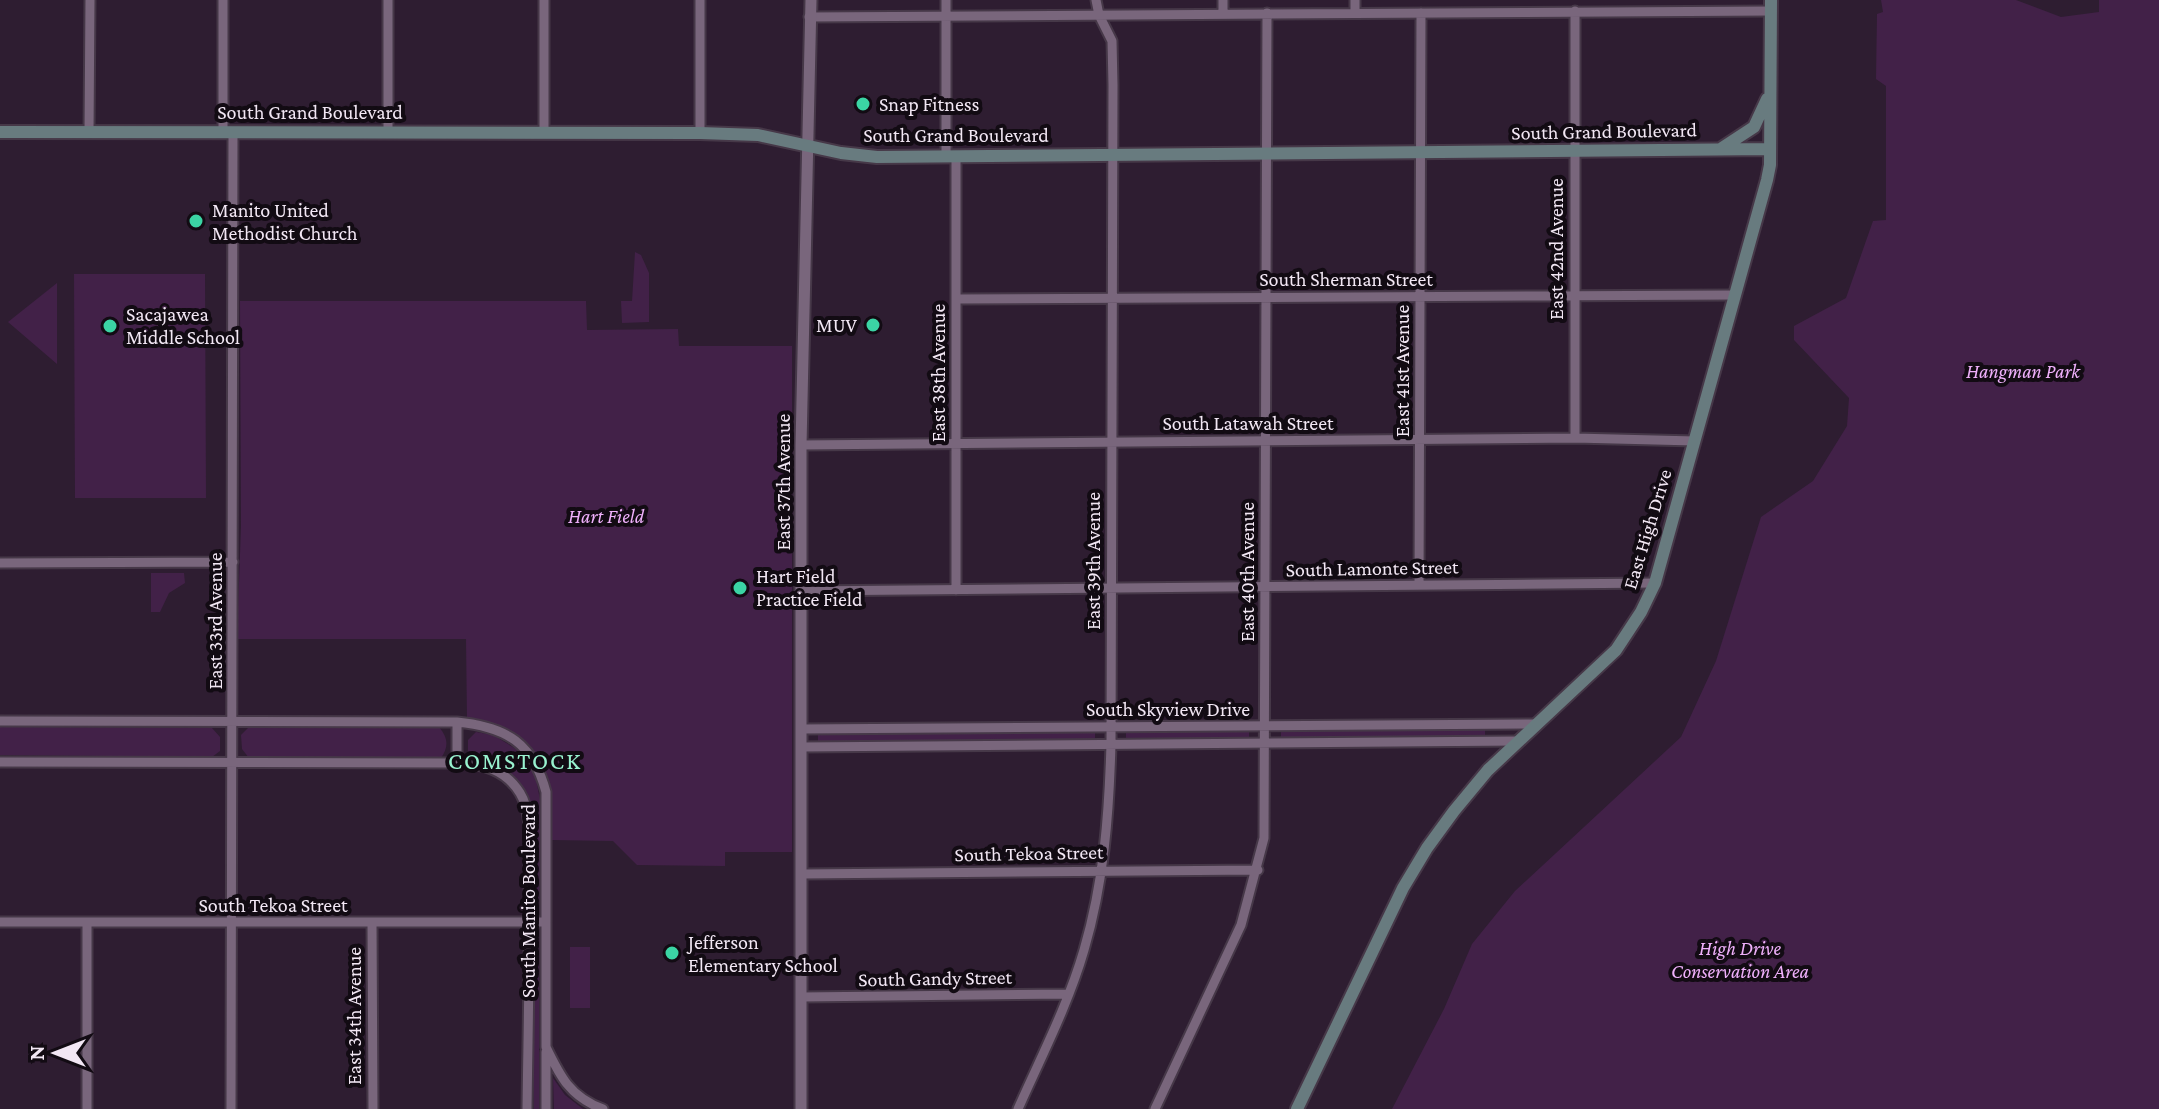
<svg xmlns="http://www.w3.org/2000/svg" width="2159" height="1109" viewBox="0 0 2159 1109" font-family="'Crimson Pro',serif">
	<rect width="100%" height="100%" fill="#2e1d31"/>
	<path fill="#422148" d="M 1881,0 L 2016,0 L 2061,17 L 2099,12 L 2099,0 L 2159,0 L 2159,1109 L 1392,1109 L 1444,1009 L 1472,944 L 1515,891 L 1681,737 L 1716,661 L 1761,517 L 1813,481 L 1847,426 L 1849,398 L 1794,340 L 1794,326 L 1846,298 L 1873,221 L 1886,220 L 1886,86 L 1876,79 L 1877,14 L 1883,12 Z
		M 635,252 L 641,255 L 649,273 L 649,322 L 622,323 L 621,301 L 632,301 Z
		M 74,274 L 205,274 L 206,498 L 75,498 Z
		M 57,283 L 57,364 L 8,322 Z
		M 240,301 L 586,301 L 587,330 L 678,329 L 679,346 L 792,346 L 792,852 L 725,852 L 725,866 L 637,865 L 613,841 L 552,840 C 553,775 542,727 467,719 L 466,639 L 237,639 L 241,526 Z
		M 151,573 L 184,573 L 185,583 L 169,593 L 160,612 L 151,612 Z
		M 0,727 L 212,728 L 220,737 L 220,751 L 212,757 L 0,755 Z
		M 249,727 L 439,727 C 448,738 449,746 441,758 L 249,758 L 242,749 L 241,735 Z
		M 1485,729 L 1485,737 L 1281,738 L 1281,731 Z
		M 1249,731 L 1249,738 L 1126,740 L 1126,733 Z
		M 476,732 L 493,735 L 516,749 L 535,774 L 541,805 L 539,908 L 534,907 C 533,863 545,802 506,771 C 495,762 477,762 468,751 L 468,740 Z
		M 1095,732 L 1095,740 L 818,742 L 818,734 Z
		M 534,937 L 539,937 L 539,1109 L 534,1109 Z
		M 570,947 L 590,947 L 590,1008 L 570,1008 Z
		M 553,1078 L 565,1095 L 583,1109 L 554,1109 Z"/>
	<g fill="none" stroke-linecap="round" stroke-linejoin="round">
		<defs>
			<path id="minor" d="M 544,0 L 544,133
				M 946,0 L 946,157
				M 1223,0 L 1223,14
				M 1355,0 L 1355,13
				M 809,17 L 1771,11
				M 89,132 L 90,0
				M 223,132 L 223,0
				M 388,132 L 388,0
				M 700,133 L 700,0
				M 956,299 L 1735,295
				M 1575,438 L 1575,11
				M 801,445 L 1575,438 L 1695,441
				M 0,563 L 233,562
				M 1419,585 L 1421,13
				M 956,590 L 956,157
				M 801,591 L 1655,583
				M 0,721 L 457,722 C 507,727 533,743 546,792 L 546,1047 C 560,1076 570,1097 603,1109
				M 801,729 L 1536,724
				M 801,747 L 1518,741
				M 0,762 L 457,763 C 483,764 505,769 520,793 C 534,816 528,850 529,877 C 530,954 528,1032 527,1109
				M 457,763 L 457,722
				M 802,874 L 1258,870
				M 0,922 L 546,922
				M 372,923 L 373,1109
				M 802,997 L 1068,994
				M 546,1052 L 546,1109
				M 87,1109 L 87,922
				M 231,1109 L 233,132
				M 1018,1109 C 1041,1057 1068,1005 1084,950 C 1104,882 1109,814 1111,744 L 1113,85 L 1112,41 L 1099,15 L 1096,0
				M 1155,1109 L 1241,925 L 1264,838 L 1267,13"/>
			<path id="tertiary" d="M 801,1109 L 801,445 L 811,0"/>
			<path id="secondary" d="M 0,132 L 700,133 L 758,135 L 841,153 L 877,157 L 1770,149
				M 1722,148 L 1754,127 L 1767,99
				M 1297,1109 L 1403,888 L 1427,848 L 1454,811 L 1488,770 L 1616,650 L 1641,612 L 1655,583 L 1767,180 L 1770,165 L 1771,0"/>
		</defs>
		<use href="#minor" stroke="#463848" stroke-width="13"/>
		<use href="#tertiary" stroke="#463848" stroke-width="15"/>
		<use href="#secondary" stroke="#463848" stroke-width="16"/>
		<use href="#minor" stroke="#79667c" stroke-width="9"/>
		<use href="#tertiary" stroke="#79667c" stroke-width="11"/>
		<use href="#secondary" stroke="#687b7f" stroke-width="12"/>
	</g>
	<g fill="#3bd4a4" stroke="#120b13" stroke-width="3">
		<circle cx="863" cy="104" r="8"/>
		<circle cx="196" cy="221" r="8"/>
		<circle cx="873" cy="325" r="8"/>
		<circle cx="110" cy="326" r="8"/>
		<circle cx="740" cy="588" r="8"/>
		<circle cx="672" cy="953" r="8"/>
	</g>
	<g text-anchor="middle" stroke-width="8" stroke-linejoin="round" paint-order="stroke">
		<g font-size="20" fill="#f2e7f4" stroke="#120b13" text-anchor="start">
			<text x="879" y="111">Snap Fitness</text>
			<text x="212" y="217">Manito United<tspan x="212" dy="23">Methodist Church</tspan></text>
			<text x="126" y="321">Sacajawea<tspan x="126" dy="23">Middle School</tspan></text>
			<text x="857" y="332" text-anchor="end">MUV</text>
			<text x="756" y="583">Hart Field<tspan x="756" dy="23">Practice Field</tspan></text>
			<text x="688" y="949">Jefferson<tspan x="688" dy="23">Elementary School</tspan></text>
		</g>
		<g font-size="20" fill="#f2e7f4" stroke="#120b13">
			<text x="310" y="119">South Grand Boulevard</text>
			<text transform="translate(1604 131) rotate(-1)" y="7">South Grand Boulevard</text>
			<text x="956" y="142">South Grand Boulevard</text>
			<text transform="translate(1556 249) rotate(-90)" y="7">East 42nd Avenue</text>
			<text x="1346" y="286">South Sherman Street</text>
			<text transform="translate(1402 371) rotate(-90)" y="7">East 41st Avenue</text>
			<text transform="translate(938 373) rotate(-90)" y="7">East 38th Avenue</text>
			<text x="1248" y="430">South Latawah Street</text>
			<text transform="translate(783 482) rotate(-90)" y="7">East 37th Avenue</text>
			<text transform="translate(1647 529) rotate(-73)" y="7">East High Drive</text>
			<text transform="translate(1093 561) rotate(-90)" y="7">East 39th Avenue</text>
			<text transform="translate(1372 568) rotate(-1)" y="7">South Lamonte Street</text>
			<text transform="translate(1247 572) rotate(-90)" y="7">East 40th Avenue</text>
			<text transform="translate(215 621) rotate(-90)" y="7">East 33rd Avenue</text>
			<text x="1168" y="716">South Skyview Drive</text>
			<text transform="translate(1029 853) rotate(-1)" y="7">South Tekoa Street</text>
			<text transform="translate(528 901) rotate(-90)" y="7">South Manito Boulevard</text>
			<text x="273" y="912">South Tekoa Street</text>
			<text transform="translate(935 978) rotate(-1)" y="7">South Gandy Street</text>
			<text transform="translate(354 1016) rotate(-90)" y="7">East 34th Avenue</text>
		</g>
		<g font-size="20" font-style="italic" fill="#efb0fb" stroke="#120b13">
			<text x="2023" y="378">Hangman Park</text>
			<text x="606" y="523">Hart Field</text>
			<text x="1740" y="955">High Drive<tspan x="1740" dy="23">Conservation Area</tspan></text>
		</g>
		<g font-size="24" letter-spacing="2" fill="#98f2cf" stroke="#120b13">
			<text x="515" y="769">COMSTOCK</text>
		</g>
	</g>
	<g transform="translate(56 1053) rotate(270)" stroke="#120b13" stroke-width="6" paint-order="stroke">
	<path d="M0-6L14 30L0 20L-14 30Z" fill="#f2e7f4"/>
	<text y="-12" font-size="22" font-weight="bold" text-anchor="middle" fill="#f2e7f4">N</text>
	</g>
</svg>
